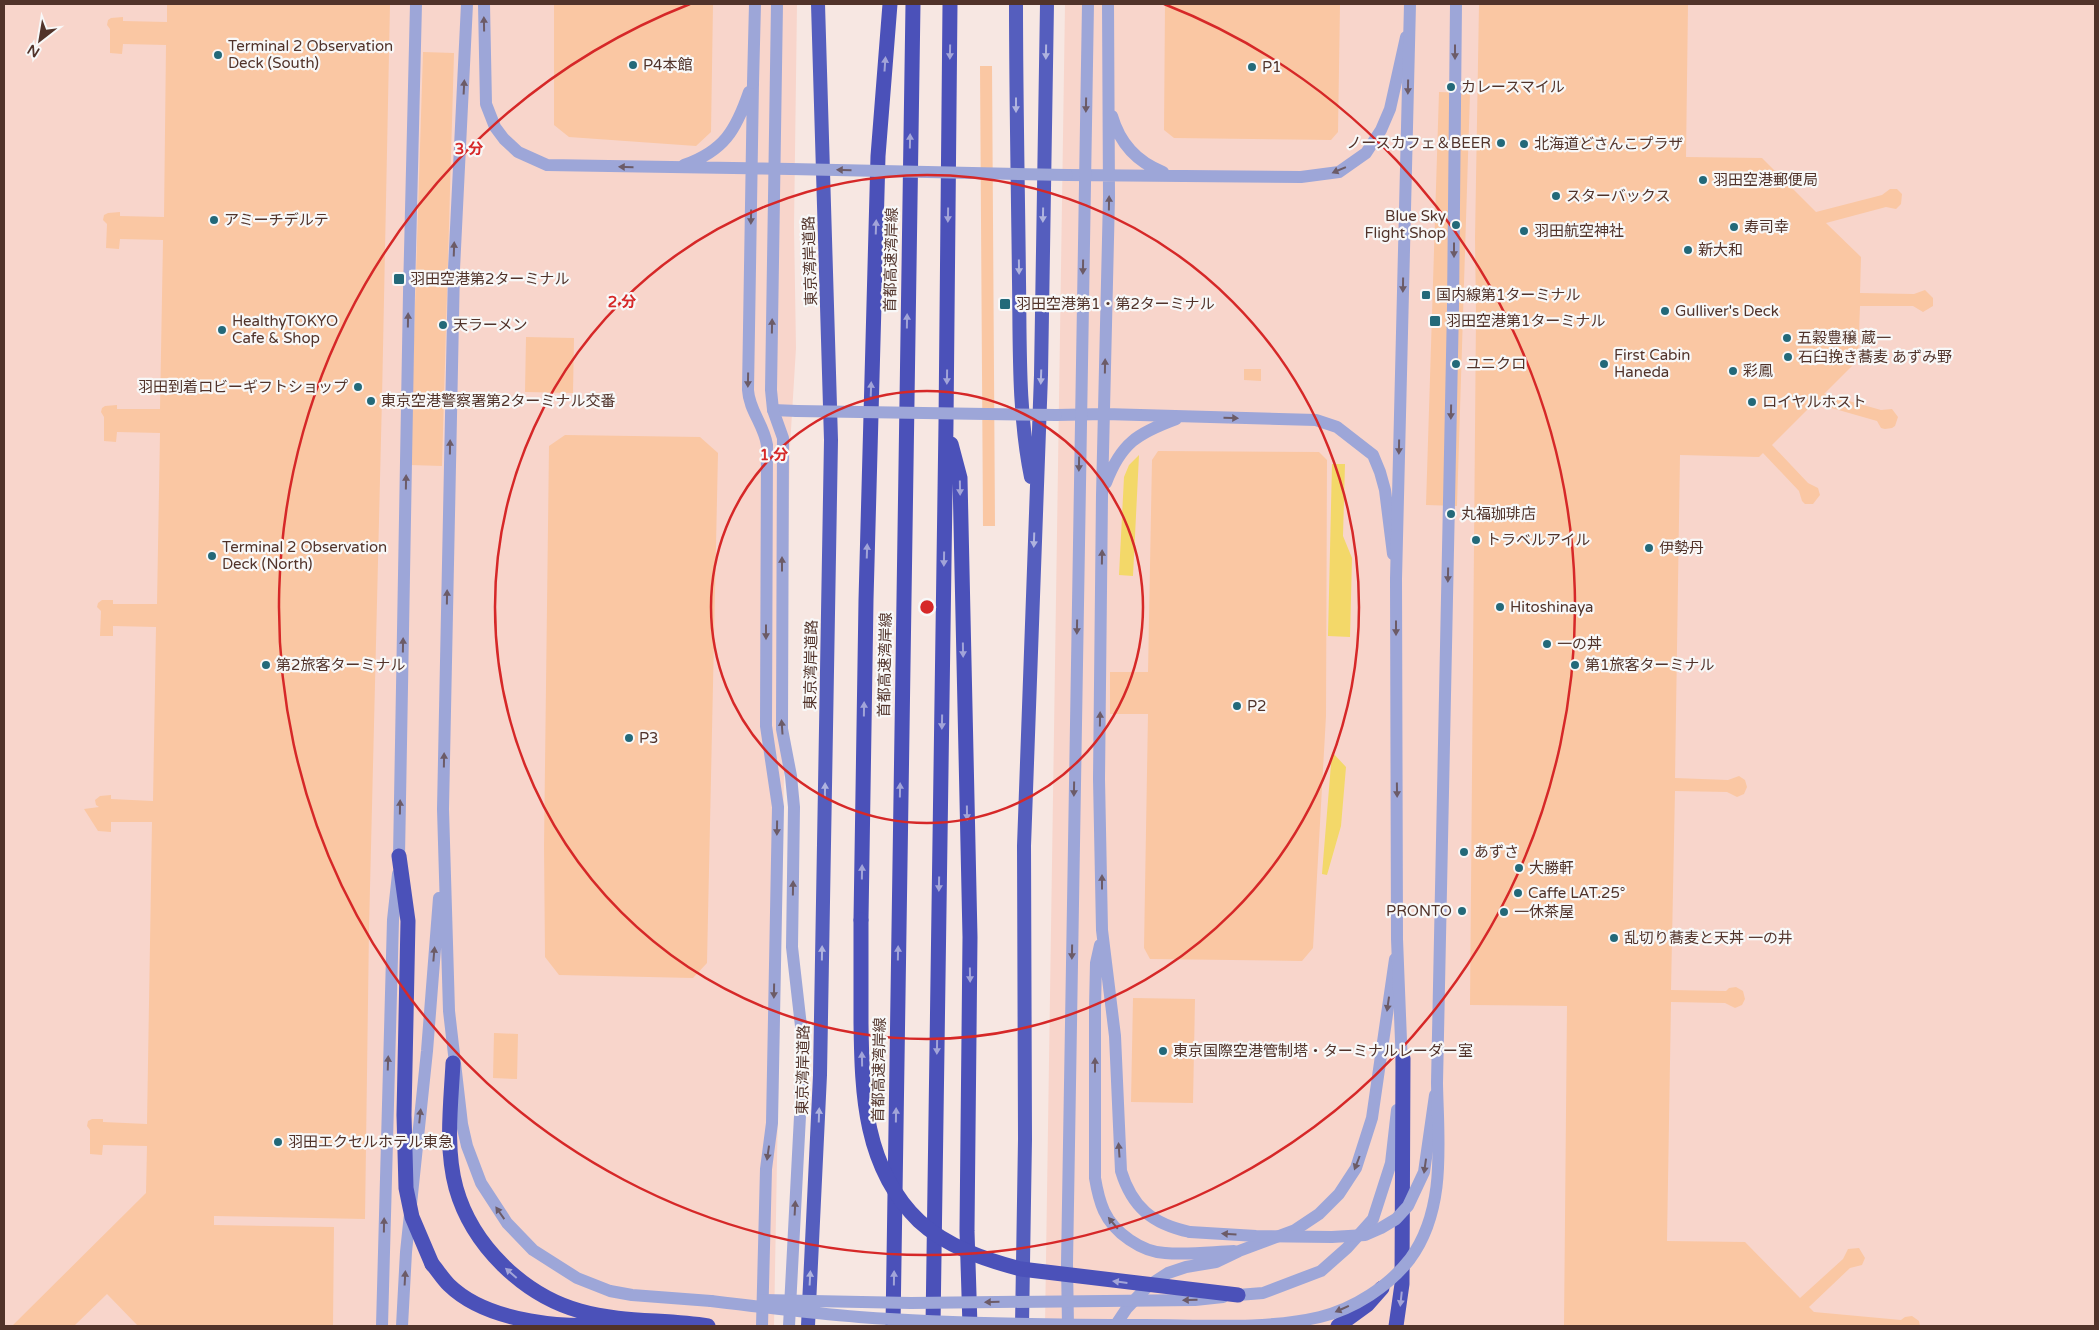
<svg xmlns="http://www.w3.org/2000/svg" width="2099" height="1330" viewBox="0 0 2099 1330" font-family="'Varela Round','Noto Sans JP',sans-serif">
	<rect width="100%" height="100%" fill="#f7e7e2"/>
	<path fill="#f8d5cb" d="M 4,4 L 797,4 L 794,227 L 796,348 L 790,446 L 774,1326 L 4,1326 Z
		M 1065,4 L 2095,4 L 2095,1326 L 1045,1326 Z"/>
	<path fill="#f3d869" d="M 1139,455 L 1133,576 L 1119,575 L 1124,477 L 1129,465 Z
		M 1332,464 L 1345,464 L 1343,536 L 1352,558 L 1350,637 L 1328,636 Z
		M 1332,752 L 1346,767 L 1341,826 L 1327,875 L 1322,874 Z"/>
	<path fill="#fac7a3" d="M 167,4 L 390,4 L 382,398 L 369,929 L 365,1219 L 214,1216 L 214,1225 L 334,1227 L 333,1326 L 138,1326 L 107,1294 L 74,1326 L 12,1326 L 146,1193 L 147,1146 L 103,1145 L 102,1155 L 90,1154 L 90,1130 L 87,1126 L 88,1121 L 92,1119 L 103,1119 L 103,1122 L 147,1124 L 152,822 L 111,822 L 111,832 L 98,831 L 84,809 L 99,807 L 96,805 L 95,800 L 100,796 L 111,795 L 111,799 L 153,801 L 156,627 L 113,626 L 113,636 L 100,636 L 101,611 L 97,607 L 98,603 L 102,600 L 113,600 L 113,604 L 157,604 L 160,433 L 117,432 L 116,442 L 104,441 L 104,417 L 101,412 L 102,408 L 105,406 L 117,405 L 117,409 L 160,409 L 163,240 L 120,239 L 119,249 L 106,248 L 107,224 L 103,220 L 104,215 L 108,213 L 120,212 L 120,216 L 164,217 L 166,45 L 123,44 L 122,54 L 110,53 L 110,29 L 107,25 L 108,20 L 111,18 L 123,17 L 123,21 L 167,22 Z
		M 554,4 L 713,4 L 711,132 L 696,146 L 569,137 L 554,125 Z
		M 1165,4 L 1340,4 L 1338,132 L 1331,140 L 1174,138 L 1164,130 Z
		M 1479,4 L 1688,4 L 1686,157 L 1762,158 L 1816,212 L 1882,195 L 1890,189 L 1897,189 L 1902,194 L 1901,204 L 1896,209 L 1886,207 L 1826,223 L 1861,257 L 1860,293 L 1914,294 L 1925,290 L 1933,298 L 1933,306 L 1923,312 L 1913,306 L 1860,306 L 1858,360 L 1824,394 L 1881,410 L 1892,409 L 1898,417 L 1895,426 L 1892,428 L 1885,429 L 1881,428 L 1877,421 L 1814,403 L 1772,445 L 1808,483 L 1818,488 L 1820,495 L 1813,504 L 1805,504 L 1802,501 L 1799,491 L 1763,453 L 1759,457 L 1680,455 L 1675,778 L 1728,780 L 1739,776 L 1745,780 L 1747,787 L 1744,794 L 1737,797 L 1727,792 L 1675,791 L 1671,990 L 1726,991 L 1729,988 L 1736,987 L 1743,991 L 1745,999 L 1742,1005 L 1735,1008 L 1725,1003 L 1671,1002 L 1667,1241 L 1745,1242 L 1800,1298 L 1843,1259 L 1848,1249 L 1859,1248 L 1865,1258 L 1862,1265 L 1850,1268 L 1809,1307 L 1814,1312 L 1901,1320 L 1905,1317 L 1912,1316 L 1919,1321 L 1920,1326 L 1564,1326 L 1567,1006 L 1470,1005 L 1476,315 L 1475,238 Z
		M 423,52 L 454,53 L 442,466 L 410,465 Z
		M 980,66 L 992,66 L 995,526 L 983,526 Z
		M 1439,92 L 1470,93 L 1457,506 L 1426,505 Z
		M 526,337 L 574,338 L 573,393 L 525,392 Z
		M 1244,369 L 1261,369 L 1261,381 L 1244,380 Z
		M 565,435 L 700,437 L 718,453 L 707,963 L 693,978 L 559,975 L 545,957 L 544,846 L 549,446 Z
		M 1158,451 L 1319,452 L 1327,460 L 1326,716 L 1313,948 L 1302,961 L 1150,959 L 1144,948 L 1148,714 L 1110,714 L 1110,672 L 1148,672 L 1152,460 Z
		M 1133,998 L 1195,999 L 1193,1103 L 1131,1102 Z
		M 494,1033 L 518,1034 L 517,1079 L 493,1078 Z"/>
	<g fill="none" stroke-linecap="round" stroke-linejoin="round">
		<path stroke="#9da6d8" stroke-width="12" d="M 484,4 L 486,104 L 495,127 L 504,139 L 518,152 L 547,165 L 791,169
			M 1108,4 L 1109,197 L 1102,495 L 1099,779 L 1102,930 L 1115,1036 L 1121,1171 C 1132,1207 1152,1224 1190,1232
			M 753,83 L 748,390 C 749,410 764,425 767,445 L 766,726 L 778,807 L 772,1123 L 766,1169 L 762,1326
			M 1112,116 C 1120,144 1137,162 1163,172
			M 684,165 C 724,151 736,130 749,92
			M 1067,175 L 1301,177 L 1339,172 L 1366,153 L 1381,130 L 1390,109 L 1406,37
			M 773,410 L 797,411
			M 1056,415 L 1105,414 L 1316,420 L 1337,427 L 1373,455 L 1380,472 L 1385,490 L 1393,554
			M 1106,483 C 1121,443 1138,433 1176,419
			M 1100,945 L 1096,963 L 1095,1008 L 1095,1178 C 1097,1190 1099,1200 1104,1211 C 1114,1233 1142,1252 1165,1253 C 1188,1255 1211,1252 1234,1251
			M 1115,1326 L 1127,1308 L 1148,1286 L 1168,1273 L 1186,1267 L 1216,1262 L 1239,1251 L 1295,1230 L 1319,1214 L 1339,1194 L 1356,1168 L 1372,1118 L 1395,959"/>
		<path stroke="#9da6d8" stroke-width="12" d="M 467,4 L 454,269 L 443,809 L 449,1011 L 462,1124 L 467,1146 L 481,1183 L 507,1223 L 533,1250 L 577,1278 L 610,1291 L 632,1295 L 711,1301
			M 777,4 L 771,390 L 773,410 L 783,438 L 782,729 L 791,776 L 794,807 L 792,947 L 802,1035 L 800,1116 L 789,1326
			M 753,83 L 755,4
			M 1402,1066 L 1397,939 L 1396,579 L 1410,4
			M 1238,1295 L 1263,1293 L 1321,1271 L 1347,1248 L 1373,1219 L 1391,1163 L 1397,1110
			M 382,1326 L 393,920 L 398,874
			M 402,1326 L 406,1252 L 427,1051 L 439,898
			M 1068,1326 L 1067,1264 L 1088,4"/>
		<path stroke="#555ebe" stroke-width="14" d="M 1016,4 C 1016,96 1018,188 1019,281 C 1020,346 1018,413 1031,477
			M 808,1326 L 820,1075 L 831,440 L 818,4
			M 1022,1326 L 1025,1139 L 1024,846 L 1041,375 L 1047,4"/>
		<path stroke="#4b51b9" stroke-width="15" d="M 951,444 L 960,478 L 970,937 L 967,1231 L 970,1326
			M 861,920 L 866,600 L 878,156 L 890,4
			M 453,1063 C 451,1103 445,1148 456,1188 C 472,1245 523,1295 580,1311 C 622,1323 666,1319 708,1326
			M 432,1264 C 438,1271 443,1279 449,1285 C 488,1323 569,1330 620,1323
			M 893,1326 L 913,4
			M 933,1326 L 946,423 L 950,4
			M 1338,1326 L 1367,1305 L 1382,1288
			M 1396,1326 L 1402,1284 L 1403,1058"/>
		<path stroke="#9da6d8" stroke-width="12" d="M 791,169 L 1067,175
			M 797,411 L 1056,415
			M 1190,1232 L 1256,1236 L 1332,1237 L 1365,1235 L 1381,1228 L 1396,1219 L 1408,1206 L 1424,1172 L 1435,1095"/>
		<path stroke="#9da6d8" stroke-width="12" d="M 399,856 L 409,293 L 416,4
			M 763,1300 L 911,1303 L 1195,1300 L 1223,1297
			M 711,1301 C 760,1307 809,1313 859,1317 C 954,1324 1050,1325 1144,1325 C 1202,1325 1264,1330 1320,1317 C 1354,1309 1389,1286 1410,1259 C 1447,1209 1438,1141 1437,1083 L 1453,307 L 1456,4"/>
		<path stroke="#4b51b9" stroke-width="15" d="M 399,856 L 408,921 L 404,1115 L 406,1188 L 412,1217 L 432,1264
			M 861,920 C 861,955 861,989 861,1023 C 862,1094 864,1168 919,1221 C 947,1247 986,1260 1021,1269 L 1238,1295"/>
	</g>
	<defs><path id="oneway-solid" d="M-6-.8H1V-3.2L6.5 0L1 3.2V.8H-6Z" transform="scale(1.25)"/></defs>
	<g fill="#6c5b67">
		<use href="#oneway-solid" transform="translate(484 24) rotate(-91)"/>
		<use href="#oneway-solid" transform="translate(1455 52) rotate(90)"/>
		<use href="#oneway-solid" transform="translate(464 87) rotate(-87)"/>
		<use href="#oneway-solid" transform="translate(1408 87) rotate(91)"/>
		<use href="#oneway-solid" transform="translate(1086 105) rotate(91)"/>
		<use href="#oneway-solid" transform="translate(626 167) rotate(-179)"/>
		<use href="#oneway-solid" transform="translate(844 170) rotate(-179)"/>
		<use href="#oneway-solid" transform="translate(1339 170) rotate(157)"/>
		<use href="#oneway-solid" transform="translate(1109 203) rotate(-89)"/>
		<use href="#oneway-solid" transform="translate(751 217) rotate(91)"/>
		<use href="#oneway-solid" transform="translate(454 249) rotate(-88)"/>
		<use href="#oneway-solid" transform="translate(1454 250) rotate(90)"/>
		<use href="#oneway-solid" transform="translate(1083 267) rotate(91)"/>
		<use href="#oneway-solid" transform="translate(1403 285) rotate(91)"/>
		<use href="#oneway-solid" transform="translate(408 320) rotate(-89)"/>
		<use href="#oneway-solid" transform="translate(772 326) rotate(-89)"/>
		<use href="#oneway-solid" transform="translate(1105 366) rotate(-89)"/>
		<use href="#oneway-solid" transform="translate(748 380) rotate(91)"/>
		<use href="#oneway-solid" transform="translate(1451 412) rotate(91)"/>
		<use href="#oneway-solid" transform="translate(1231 418) rotate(1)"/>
		<use href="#oneway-solid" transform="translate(450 447) rotate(-89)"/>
		<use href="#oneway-solid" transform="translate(1399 447) rotate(91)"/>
		<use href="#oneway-solid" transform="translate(1079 464) rotate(91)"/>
		<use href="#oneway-solid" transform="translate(406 482) rotate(-89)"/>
		<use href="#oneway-solid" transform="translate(1102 557) rotate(-89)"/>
		<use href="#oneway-solid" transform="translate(782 564) rotate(-90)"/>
		<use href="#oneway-solid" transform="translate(1448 575) rotate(91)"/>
		<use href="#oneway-solid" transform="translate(447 597) rotate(-89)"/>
		<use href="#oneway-solid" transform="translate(1077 627) rotate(91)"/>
		<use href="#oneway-solid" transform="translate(1396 628) rotate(90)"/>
		<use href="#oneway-solid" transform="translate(766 632) rotate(90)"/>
		<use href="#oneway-solid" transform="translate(403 645) rotate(-89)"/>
		<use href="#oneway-solid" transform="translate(1100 719) rotate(-89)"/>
		<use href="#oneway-solid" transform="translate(782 727) rotate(-94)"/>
		<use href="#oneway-solid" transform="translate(444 760) rotate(-89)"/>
		<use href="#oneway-solid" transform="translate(1074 789) rotate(91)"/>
		<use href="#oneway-solid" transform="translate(1397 790) rotate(89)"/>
		<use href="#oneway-solid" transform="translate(400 807) rotate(-89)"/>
		<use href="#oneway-solid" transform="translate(777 828) rotate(91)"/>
		<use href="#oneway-solid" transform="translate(1102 882) rotate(-90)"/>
		<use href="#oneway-solid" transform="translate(793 888) rotate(-89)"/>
		<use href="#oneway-solid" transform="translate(1072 952) rotate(91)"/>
		<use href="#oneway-solid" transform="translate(434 954) rotate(-85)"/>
		<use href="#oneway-solid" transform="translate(774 991) rotate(91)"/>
		<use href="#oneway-solid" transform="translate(1388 1004) rotate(98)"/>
		<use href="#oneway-solid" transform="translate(388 1063) rotate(-88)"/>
		<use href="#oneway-solid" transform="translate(1095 1065) rotate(-90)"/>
		<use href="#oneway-solid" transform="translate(420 1116) rotate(-84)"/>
		<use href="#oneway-solid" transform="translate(1119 1150) rotate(-94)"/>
		<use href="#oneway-solid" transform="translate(768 1153) rotate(98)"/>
		<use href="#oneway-solid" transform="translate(1357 1163) rotate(111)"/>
		<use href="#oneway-solid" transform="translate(1425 1166) rotate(98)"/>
		<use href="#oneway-solid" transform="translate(795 1208) rotate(-87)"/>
		<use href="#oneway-solid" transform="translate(500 1213) rotate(-125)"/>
		<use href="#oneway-solid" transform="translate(1113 1223) rotate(-130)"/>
		<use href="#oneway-solid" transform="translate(384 1225) rotate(-89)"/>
		<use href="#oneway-solid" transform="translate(1229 1234) rotate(-176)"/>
		<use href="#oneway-solid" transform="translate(405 1278) rotate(-87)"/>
		<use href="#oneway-solid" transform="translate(1190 1300) rotate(179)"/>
		<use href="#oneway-solid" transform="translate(992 1302) rotate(179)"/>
		<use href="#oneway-solid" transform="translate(1342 1309) rotate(156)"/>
	</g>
	<g fill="#a2a4d8">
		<use href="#oneway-solid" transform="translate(950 52) rotate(91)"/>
		<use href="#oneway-solid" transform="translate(885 64) rotate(-86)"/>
		<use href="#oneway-solid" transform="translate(910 141) rotate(-89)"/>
		<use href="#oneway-solid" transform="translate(948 215) rotate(91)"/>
		<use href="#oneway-solid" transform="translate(876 227) rotate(-88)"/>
		<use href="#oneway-solid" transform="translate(907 321) rotate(-89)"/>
		<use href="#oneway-solid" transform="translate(947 377) rotate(91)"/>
		<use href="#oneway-solid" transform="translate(871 389) rotate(-88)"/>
		<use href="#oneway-solid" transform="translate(960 488) rotate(89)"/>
		<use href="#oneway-solid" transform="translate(867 551) rotate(-88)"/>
		<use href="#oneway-solid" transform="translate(944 559) rotate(91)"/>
		<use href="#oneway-solid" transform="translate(963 650) rotate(89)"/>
		<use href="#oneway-solid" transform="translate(864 709) rotate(-89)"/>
		<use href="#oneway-solid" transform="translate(942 722) rotate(91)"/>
		<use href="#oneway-solid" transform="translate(900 790) rotate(-89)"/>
		<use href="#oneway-solid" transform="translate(967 813) rotate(89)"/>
		<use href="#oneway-solid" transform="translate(862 872) rotate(-89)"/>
		<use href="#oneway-solid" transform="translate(939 884) rotate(91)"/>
		<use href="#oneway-solid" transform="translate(898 953) rotate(-89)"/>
		<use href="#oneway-solid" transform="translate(970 975) rotate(89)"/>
		<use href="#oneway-solid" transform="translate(937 1047) rotate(91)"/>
		<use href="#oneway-solid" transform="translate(862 1059) rotate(-91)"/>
		<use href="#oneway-solid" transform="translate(896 1115) rotate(-89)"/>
		<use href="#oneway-solid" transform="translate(511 1273) rotate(-139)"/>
		<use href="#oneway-solid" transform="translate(894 1278) rotate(-89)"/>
		<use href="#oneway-solid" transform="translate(1120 1282) rotate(-173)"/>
		<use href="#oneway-solid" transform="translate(1401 1299) rotate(96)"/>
	</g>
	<g fill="#afb3de">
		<use href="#oneway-solid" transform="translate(1046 52) rotate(91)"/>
		<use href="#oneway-solid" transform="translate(1016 105) rotate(90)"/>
		<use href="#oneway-solid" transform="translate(1043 215) rotate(91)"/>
		<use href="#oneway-solid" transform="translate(1019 267) rotate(89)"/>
		<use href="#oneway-solid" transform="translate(1041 377) rotate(92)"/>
		<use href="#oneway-solid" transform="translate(1034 540) rotate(92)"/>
		<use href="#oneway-solid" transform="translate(825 790) rotate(-89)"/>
		<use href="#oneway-solid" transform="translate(822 953) rotate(-89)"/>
		<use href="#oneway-solid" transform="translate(819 1115) rotate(-88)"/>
		<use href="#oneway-solid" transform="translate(810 1278) rotate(-87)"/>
	</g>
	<g fill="none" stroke="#d62828" stroke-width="2.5">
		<circle cx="927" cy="607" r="216"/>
		<circle cx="927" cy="607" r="432"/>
		<path d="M1164 4A648 648 0 1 1 690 4"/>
	</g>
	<g fill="#236979" stroke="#f8f8f8" stroke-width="2">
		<circle cx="218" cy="55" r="5"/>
		<circle cx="633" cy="65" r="5"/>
		<circle cx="1252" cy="67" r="5"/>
		<circle cx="1451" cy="87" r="5"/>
		<circle cx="1501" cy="143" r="5"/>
		<circle cx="1524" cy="144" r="5"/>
		<circle cx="1703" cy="180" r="5"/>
		<circle cx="1556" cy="196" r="5"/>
		<circle cx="214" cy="220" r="5"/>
		<circle cx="1456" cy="225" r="5"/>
		<circle cx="1734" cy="227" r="5"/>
		<circle cx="1524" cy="231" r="5"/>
		<circle cx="1688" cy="250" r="5"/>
		<rect x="393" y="273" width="12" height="12" rx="2.5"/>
		<rect x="1421" y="290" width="10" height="10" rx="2.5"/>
		<rect x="999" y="298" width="12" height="12" rx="2.5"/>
		<circle cx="1665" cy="311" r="5"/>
		<rect x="1429" y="315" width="12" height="12" rx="2.5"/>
		<circle cx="443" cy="325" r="5"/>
		<circle cx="222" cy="330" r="5"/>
		<circle cx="1787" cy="338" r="5"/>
		<circle cx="1788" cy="357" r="5"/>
		<circle cx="1456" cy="364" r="5"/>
		<circle cx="1604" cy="364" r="5"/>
		<circle cx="1733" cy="371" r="5"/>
		<circle cx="358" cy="387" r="5"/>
		<circle cx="371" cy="401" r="5"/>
		<circle cx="1752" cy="402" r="5"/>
		<circle cx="1451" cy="514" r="5"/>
		<circle cx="1476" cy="540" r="5"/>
		<circle cx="1649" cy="548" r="5"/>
		<circle cx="212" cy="556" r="5"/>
		<circle cx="1500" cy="607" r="5"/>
		<circle cx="1547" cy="644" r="5"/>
		<circle cx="266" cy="665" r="5"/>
		<circle cx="1575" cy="665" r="5"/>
		<circle cx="1237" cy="706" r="5"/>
		<circle cx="629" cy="738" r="5"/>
		<circle cx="1464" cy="852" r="5"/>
		<circle cx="1519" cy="868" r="5"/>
		<circle cx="1518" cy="893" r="5"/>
		<circle cx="1462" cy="911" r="5"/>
		<circle cx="1504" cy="912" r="5"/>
		<circle cx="1614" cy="938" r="5"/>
		<circle cx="1163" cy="1051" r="5"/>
		<circle cx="278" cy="1142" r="5"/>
	</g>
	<g text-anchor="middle" stroke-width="4.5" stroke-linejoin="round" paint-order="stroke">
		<g font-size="15" fill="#51332a" stroke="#f8f8f8" text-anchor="start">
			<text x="228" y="51">Terminal 2 Observation<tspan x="228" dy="17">Deck (South)</tspan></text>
			<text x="643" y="70">P4本館</text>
			<text x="1262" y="72">P1</text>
			<text x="1461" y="92">カレースマイル</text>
			<text x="1491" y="148" text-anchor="end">ノースカフェ＆BEER</text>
			<text x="1534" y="149">北海道どさんこプラザ</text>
			<text x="1713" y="185">羽田空港郵便局</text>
			<text x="1566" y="201">スターバックス</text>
			<text x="1446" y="221" text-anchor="end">Blue Sky<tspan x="1446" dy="17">Flight Shop</tspan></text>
			<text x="224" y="225">アミーチデルテ</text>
			<text x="1744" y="232">寿司幸</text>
			<text x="1534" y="236">羽田航空神社</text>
			<text x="1698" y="255">新大和</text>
			<text x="410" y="284">羽田空港第2ターミナル</text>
			<text x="1436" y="300">国内線第1ターミナル</text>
			<text x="1016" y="309">羽田空港第1・第2ターミナル</text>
			<text x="1675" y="316">Gulliver's Deck</text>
			<text x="232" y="326">HealthyTOKYO<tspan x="232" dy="17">Cafe &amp; Shop</tspan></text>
			<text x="1446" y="326">羽田空港第1ターミナル</text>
			<text x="453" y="330">天ラーメン</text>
			<text x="1797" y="343">五穀豊穣 蔵一</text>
			<text x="1614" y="360">First Cabin<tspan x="1614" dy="17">Haneda</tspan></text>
			<text x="1798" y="362">石臼挽き蕎麦 あずみ野</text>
			<text x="1466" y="369">ユニクロ</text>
			<text x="1743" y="376">彩鳳</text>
			<text x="348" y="392" text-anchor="end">羽田到着ロビーギフトショップ</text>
			<text x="381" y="406">東京空港警察署第2ターミナル交番</text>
			<text x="1762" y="407">ロイヤルホスト</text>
			<text x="1461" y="519">丸福珈琲店</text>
			<text x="1486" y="545">トラベルアイル</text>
			<text x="222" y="552">Terminal 2 Observation<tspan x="222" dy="17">Deck (North)</tspan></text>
			<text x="1659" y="553">伊勢丹</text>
			<text x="1510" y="612">Hitoshinaya</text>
			<text x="1557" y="649">一の丼</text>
			<text x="276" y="670">第2旅客ターミナル</text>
			<text x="1585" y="670">第1旅客ターミナル</text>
			<text x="1247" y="711">P2</text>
			<text x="639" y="743">P3</text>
			<text x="1474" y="857">あずさ</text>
			<text x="1529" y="873">大勝軒</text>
			<text x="1528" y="898">Caffe LAT.25°</text>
			<text x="1452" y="916" text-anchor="end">PRONTO</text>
			<text x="1514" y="917">一休茶屋</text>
			<text x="1624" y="943">乱切り蕎麦と天丼 一の井</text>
			<text x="1173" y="1056">東京国際空港管制塔・ターミナルレーダー室</text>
			<text x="288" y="1147">羽田エクセルホテル東急</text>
		</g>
		<g font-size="15" fill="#51332a" stroke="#f8f8f8">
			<text transform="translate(891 260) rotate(-89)" y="5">首都高速湾岸線</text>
			<text transform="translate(810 261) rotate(-92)" y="5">東京湾岸道路</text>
			<text transform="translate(811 665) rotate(-89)" y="5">東京湾岸道路</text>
			<text transform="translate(885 665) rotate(-89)" y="5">首都高速湾岸線</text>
			<text transform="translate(803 1070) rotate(-89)" y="5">東京湾岸道路</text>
			<text transform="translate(879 1070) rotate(-89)" y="5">首都高速湾岸線</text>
		</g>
	</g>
	<circle cx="927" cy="607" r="8" fill="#d62828" stroke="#f8f8f8" stroke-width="2.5"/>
	<g font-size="15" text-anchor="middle" font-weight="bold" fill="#d62828" stroke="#f8f8f8" stroke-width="4.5" stroke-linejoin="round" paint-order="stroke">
		<text x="469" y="154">3 分</text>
		<text x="622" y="307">2 分</text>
		<text x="774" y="460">1 分</text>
	</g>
	<rect width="2099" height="1330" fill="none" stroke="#51332a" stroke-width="10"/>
	<g transform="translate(40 40) rotate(211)" stroke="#f8f8f8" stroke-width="4" paint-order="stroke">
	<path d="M0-4L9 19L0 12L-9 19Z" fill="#51332a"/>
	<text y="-8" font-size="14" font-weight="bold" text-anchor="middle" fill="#51332a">N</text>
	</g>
</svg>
